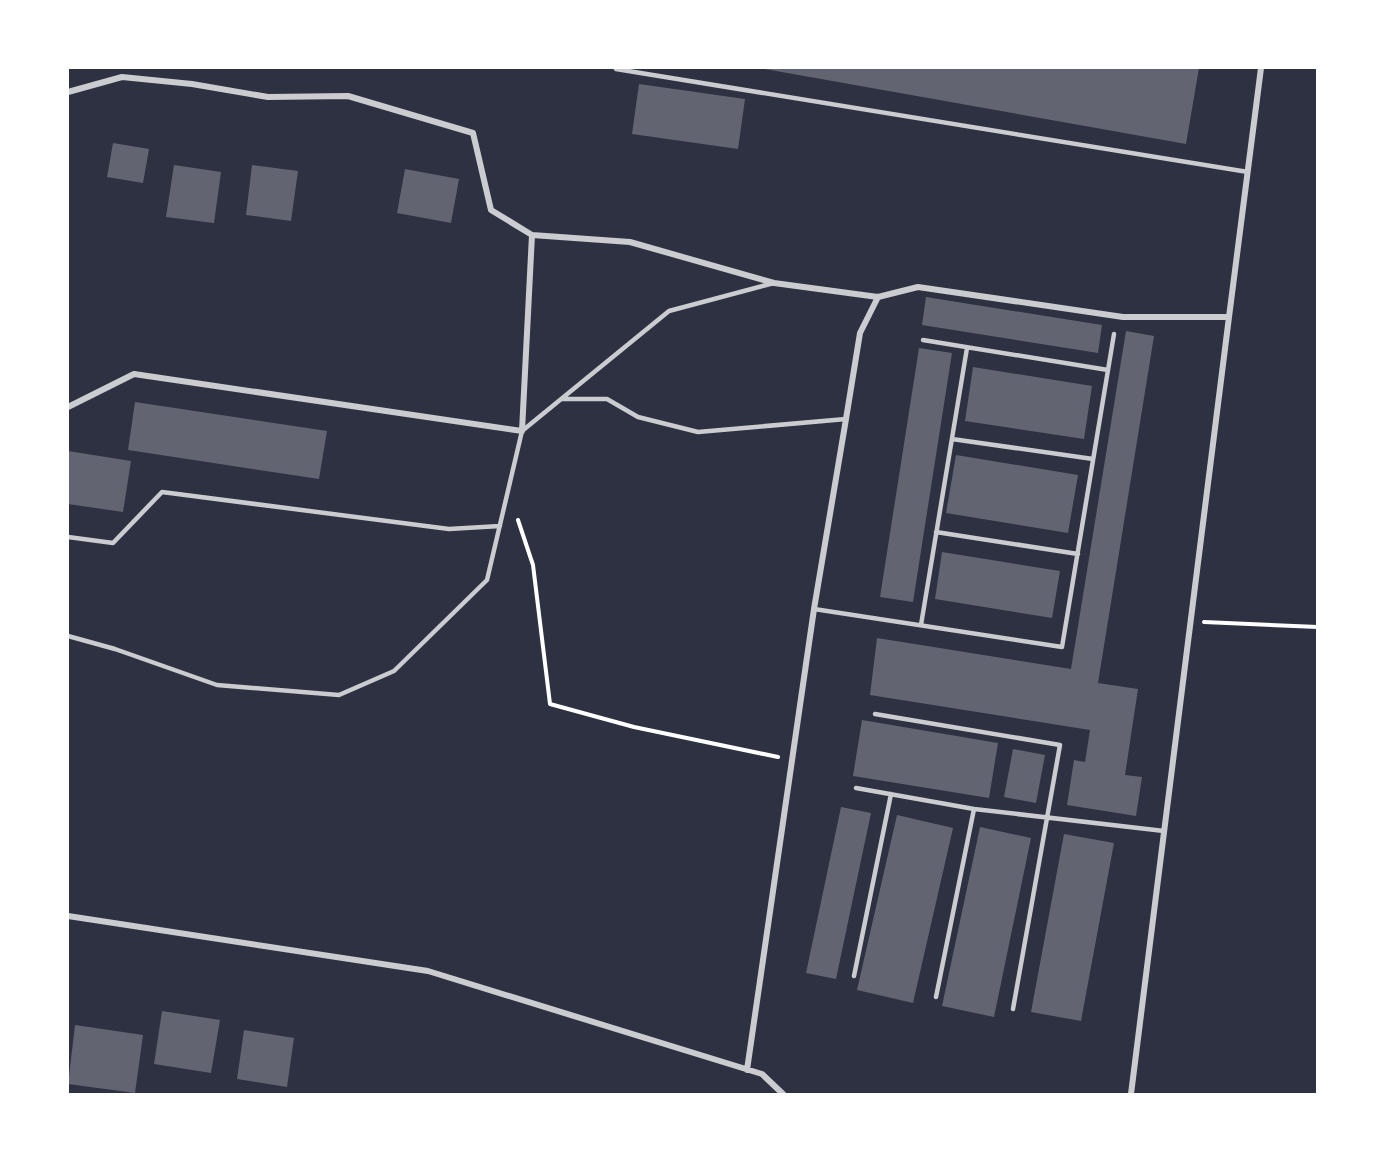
<svg xmlns="http://www.w3.org/2000/svg" width="1385" height="1162" viewBox="0 0 1385 1162" font-family="'Fira Sans',sans-serif">
	<rect width="100%" height="100%" fill="#2d3142"/>
	<path fill="#626471" d="M 759,68 L 1199,68 L 1186,144 Z
		M 639,84 L 745,99 L 738,149 L 632,134 Z
		M 113,143 L 149,149 L 143,183 L 107,177 Z
		M 174,165 L 221,172 L 214,223 L 166,217 Z
		M 252,165 L 298,171 L 291,221 L 246,215 Z
		M 405,169 L 459,179 L 451,223 L 397,213 Z
		M 926,297 L 1102,325 L 1098,353 L 922,325 Z
		M 1126,331 L 1154,336 L 1098,683 L 1138,689 L 1125,775 L 1142,777 L 1136,816 L 1067,805 L 1074,760 L 1085,762 L 1090,730 L 870,695 L 877,638 L 1071,669 Z
		M 919,348 L 952,353 L 913,602 L 880,597 Z
		M 973,367 L 1092,386 L 1084,439 L 965,421 Z
		M 135,402 L 327,431 L 319,479 L 128,450 Z
		M 68,451 L 131,461 L 123,512 L 68,504 Z
		M 956,455 L 1078,475 L 1068,533 L 946,513 Z
		M 942,552 L 1060,571 L 1052,618 L 935,599 Z
		M 862,720 L 998,743 L 989,798 L 853,776 Z
		M 1013,749 L 1045,755 L 1036,803 L 1004,797 Z
		M 841,807 L 871,813 L 836,979 L 806,973 Z
		M 897,815 L 953,828 L 913,1003 L 857,990 Z
		M 980,827 L 1031,838 L 994,1017 L 942,1006 Z
		M 1064,834 L 1114,843 L 1081,1021 L 1031,1012 Z
		M 162,1011 L 220,1020 L 211,1073 L 154,1064 Z
		M 75,1025 L 143,1035 L 135,1093 L 68,1084 Z
		M 244,1030 L 294,1038 L 287,1087 L 237,1079 Z"/>
	<g fill="none" stroke-linecap="round" stroke-linejoin="round">
		<path stroke="#fff" stroke-width="4" d="M 518,520 L 533,565 L 550,704 L 634,727 L 778,757
			M 1204,622 L 1318,627"/>
		<path stroke="#caccd0" stroke-width="4.5" d="M 616,69 L 1248,172
			M 923,340 L 1108,370
			M 562,399 L 607,399 L 638,417 L 698,432 L 846,419
			M 952,439 L 1093,459
			M 936,532 L 1078,554
			M 68,537 L 113,543 L 162,492 L 449,529 L 500,526
			M 814,609 L 1062,647 L 1114,334
			M 921,625 L 967,348
			M 68,636 L 115,649 L 217,685 L 339,695 L 394,671 L 487,580 L 522,431 L 669,311 L 774,283
			M 875,714 L 1060,745 L 1013,1009
			M 856,788 L 974,809 L 1164,831
			M 854,976 L 891,794
			M 936,997 L 974,809"/>
		<path stroke="#caccd0" stroke-width="6" d="M 68,92 L 122,77 L 192,84 L 268,97 L 348,96 L 473,133 L 491,210 L 532,235 L 630,242 L 774,283 L 878,297 L 918,287 L 1123,317 L 1229,317 L 1131,1094
			M 1229,317 L 1261,68
			M 68,407 L 134,374 L 522,431 L 532,235
			M 68,916 L 428,971 L 762,1074 L 783,1094
			M 747,1070 L 814,609 L 846,419 L 860,333 L 878,297"/>
	</g>
	<rect width="1385" height="1162" fill="none" stroke="#ffffff" stroke-width="138"/>
</svg>
